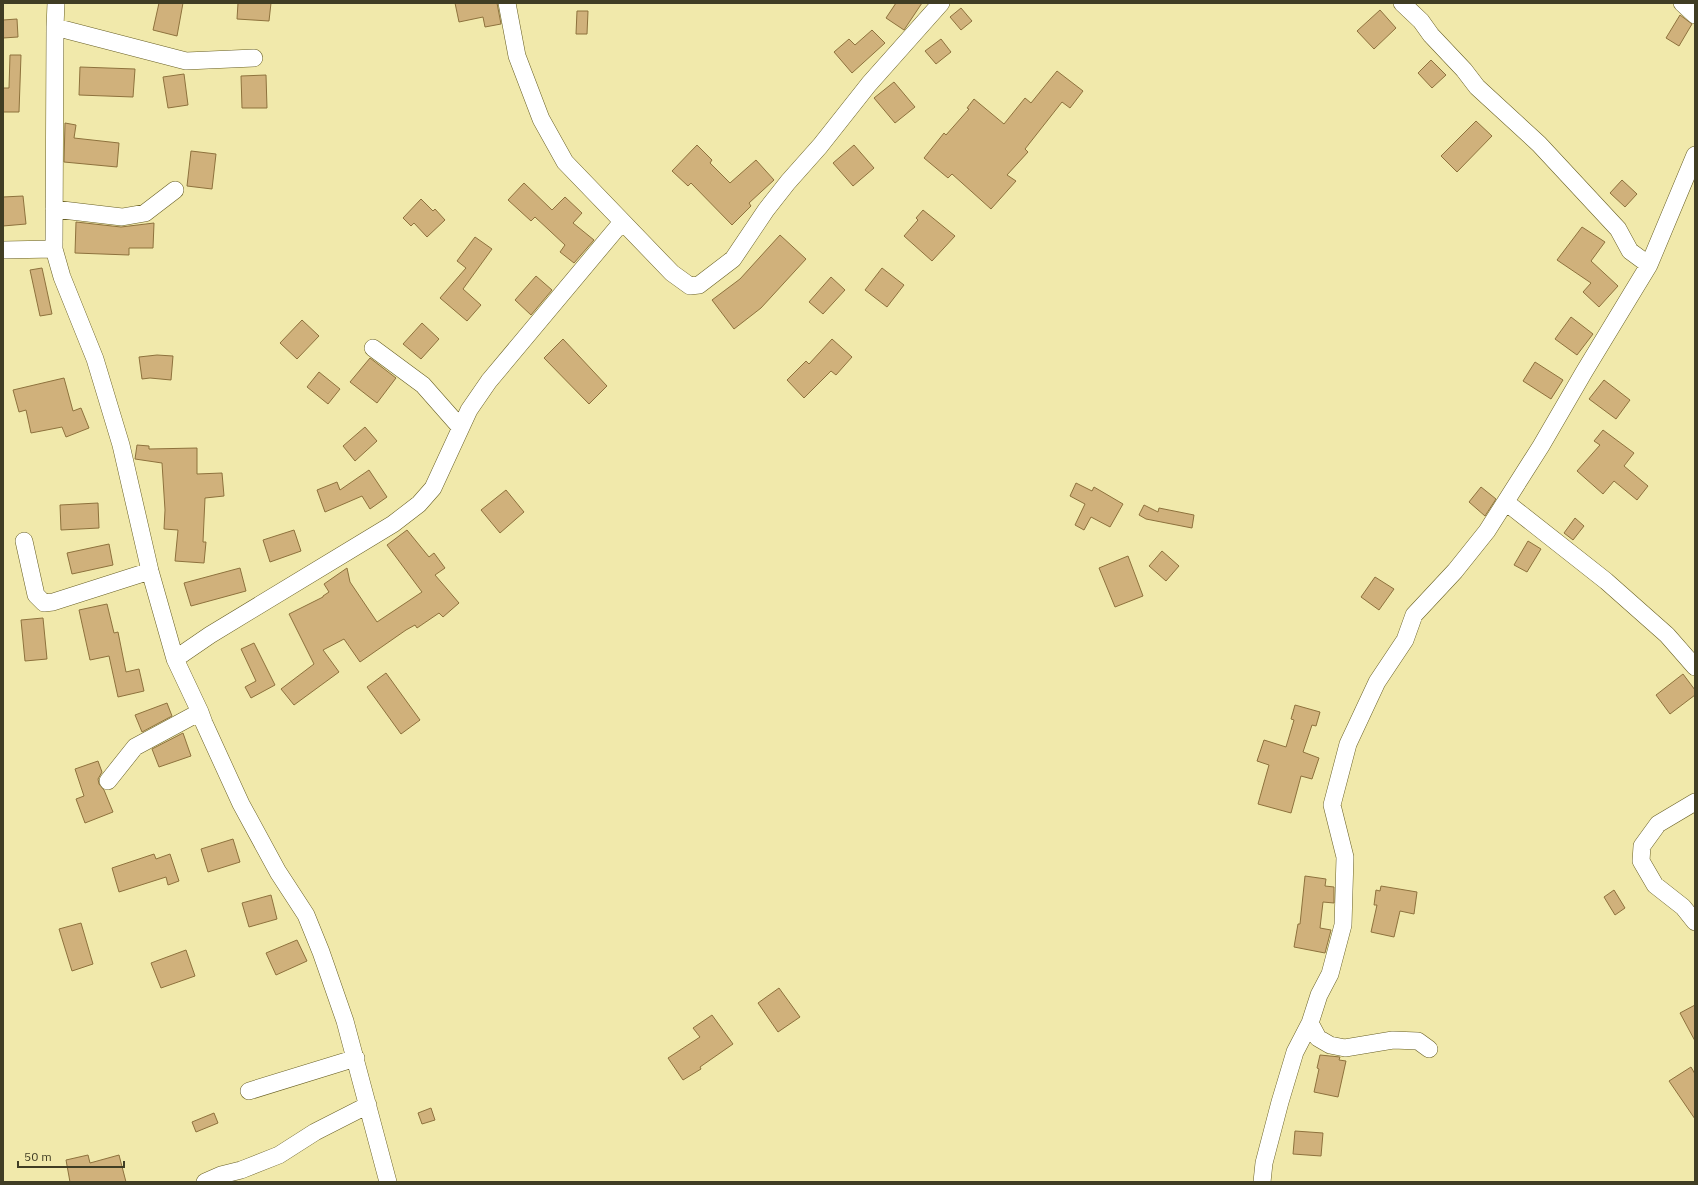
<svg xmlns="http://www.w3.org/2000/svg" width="1698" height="1185" viewBox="0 0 1698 1185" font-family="'IBM Plex Sans',sans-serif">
	<rect width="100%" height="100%" fill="#f1e9ab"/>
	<path fill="#d0b17b" stroke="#8e723d" d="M 159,3 L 183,3 L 177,36 L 153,30 Z
		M 238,3 L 271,3 L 269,21 L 237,19 Z
		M 455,3 L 497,3 L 501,24 L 485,27 L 483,17 L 459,22 Z
		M 896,3 L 922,3 L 904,30 L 886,18 Z
		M 961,8 L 972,21 L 961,30 L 950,17 Z
		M 1380,10 L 1396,28 L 1374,49 L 1357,31 Z
		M 577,11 L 588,11 L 587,34 L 576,34 Z
		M 1680,15 L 1692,24 L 1679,46 L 1666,38 Z
		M 17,19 L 18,37 L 3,38 L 3,20 Z
		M 872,30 L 885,43 L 852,73 L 834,52 L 849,39 L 855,45 Z
		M 941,39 L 951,52 L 936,64 L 925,51 Z
		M 10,55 L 21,55 L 19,112 L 3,112 L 3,88 L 9,88 Z
		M 1431,60 L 1446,75 L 1432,88 L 1418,73 Z
		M 80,67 L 135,69 L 133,97 L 79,95 Z
		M 1057,71 L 1083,91 L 1070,108 L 1062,102 L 1025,149 L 1028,152 L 1007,175 L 1016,181 L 991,209 L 952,174 L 948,178 L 924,158 L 944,133 L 946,135 L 969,109 L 967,108 L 974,99 L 1004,124 L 1025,98 L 1031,103 Z
		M 184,74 L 188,105 L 168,108 L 163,77 Z
		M 266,75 L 267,108 L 242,108 L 241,76 Z
		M 894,82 L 915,107 L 895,123 L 874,98 Z
		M 1476,121 L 1492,136 L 1457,172 L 1441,156 Z
		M 65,123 L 76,125 L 74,138 L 119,143 L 117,167 L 64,162 Z
		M 697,145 L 712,160 L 710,163 L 730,183 L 756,160 L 774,180 L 749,203 L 751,206 L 732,225 L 691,183 L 688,186 L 672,171 Z
		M 854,145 L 874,168 L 853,186 L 833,163 Z
		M 191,151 L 216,154 L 212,189 L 187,186 Z
		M 1622,180 L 1637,194 L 1625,207 L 1610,193 Z
		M 524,183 L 552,210 L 565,197 L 582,213 L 573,223 L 594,240 L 574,263 L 560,252 L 565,245 L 535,217 L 531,221 L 508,200 Z
		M 23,196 L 26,224 L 3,226 L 3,197 Z
		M 421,199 L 433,211 L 435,209 L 445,220 L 427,237 L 414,223 L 411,226 L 403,218 Z
		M 923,210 L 955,236 L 932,261 L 904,236 L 918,220 L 916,218 Z
		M 76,222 L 121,227 L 154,223 L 153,248 L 129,248 L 129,255 L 75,253 Z
		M 1582,227 L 1605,242 L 1591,261 L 1618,286 L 1599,307 L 1583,292 L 1591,283 L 1557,260 Z
		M 780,235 L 806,259 L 761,308 L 734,329 L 712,300 L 740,279 Z
		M 475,237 L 492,249 L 463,289 L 481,305 L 467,321 L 440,298 L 466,268 L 457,261 Z
		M 42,268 L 52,314 L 40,316 L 30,270 Z
		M 882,268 L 904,285 L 887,307 L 865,290 Z
		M 536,276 L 552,290 L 531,315 L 515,300 Z
		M 831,277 L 845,290 L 823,314 L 809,302 Z
		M 1571,317 L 1593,334 L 1577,355 L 1555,339 Z
		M 302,320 L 319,336 L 297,359 L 280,343 Z
		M 422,323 L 439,339 L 421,359 L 403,344 Z
		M 563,339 L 607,386 L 589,404 L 544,358 Z
		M 832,339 L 852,357 L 836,375 L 831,371 L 804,398 L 787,380 L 806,361 L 809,364 Z
		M 157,355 L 173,356 L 171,380 L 150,378 L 142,379 L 139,357 Z
		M 370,358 L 396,378 L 377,403 L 350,382 Z
		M 1535,362 L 1563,380 L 1551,399 L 1523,381 Z
		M 319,372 L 340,389 L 328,404 L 307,387 Z
		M 64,378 L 73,411 L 81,408 L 89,428 L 66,437 L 62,427 L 31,433 L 26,410 L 19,412 L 13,390 Z
		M 1604,380 L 1630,400 L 1616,419 L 1589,399 Z
		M 365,427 L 377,441 L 355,461 L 343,446 Z
		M 1603,430 L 1634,453 L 1624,466 L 1648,486 L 1637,500 L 1614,481 L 1603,494 L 1577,471 L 1600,445 L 1594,441 Z
		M 137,445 L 149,446 L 149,449 L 197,448 L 197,474 L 222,473 L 224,496 L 205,498 L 203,542 L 206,542 L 204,563 L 175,561 L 178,530 L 164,529 L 165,510 L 162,463 L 135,459 Z
		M 369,470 L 387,497 L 370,509 L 362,496 L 325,512 L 317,490 L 337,482 L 340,490 Z
		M 1076,483 L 1092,491 L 1094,487 L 1123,504 L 1110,527 L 1091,517 L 1084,530 L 1075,525 L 1085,504 L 1070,496 Z
		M 1481,487 L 1496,499 L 1485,516 L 1469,502 Z
		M 506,490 L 524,512 L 500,533 L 481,510 Z
		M 98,503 L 99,528 L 61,530 L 60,505 Z
		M 1144,505 L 1158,512 L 1159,508 L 1194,515 L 1192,528 L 1146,519 L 1139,515 Z
		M 1575,518 L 1584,526 L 1573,540 L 1564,533 Z
		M 294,530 L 301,551 L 270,562 L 263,540 Z
		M 407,530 L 429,557 L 434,553 L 445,568 L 435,575 L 459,603 L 443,617 L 439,613 L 417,628 L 415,625 L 406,630 L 360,662 L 344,639 L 323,650 L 339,672 L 294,705 L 281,689 L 314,664 L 289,614 L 323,597 L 323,596 L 329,592 L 324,584 L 347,568 L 350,582 L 377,622 L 422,592 L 387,545 Z
		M 1528,541 L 1541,549 L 1527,572 L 1514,565 Z
		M 109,544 L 113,565 L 72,574 L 67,553 Z
		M 1162,551 L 1179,566 L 1166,581 L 1149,566 Z
		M 1128,556 L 1143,596 L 1115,607 L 1099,568 Z
		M 240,568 L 246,591 L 191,606 L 184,583 Z
		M 1375,577 L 1394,589 L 1379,610 L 1361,597 Z
		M 107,604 L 114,633 L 118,632 L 126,672 L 139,669 L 144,691 L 118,697 L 109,656 L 90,660 L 79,610 Z
		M 43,618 L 47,659 L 25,661 L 21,620 Z
		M 254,643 L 275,685 L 251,698 L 245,687 L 256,681 L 241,649 Z
		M 386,673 L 420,720 L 401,734 L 367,687 Z
		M 1683,674 L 1695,690 L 1695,695 L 1670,714 L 1656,695 Z
		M 167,703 L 172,716 L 142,732 L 135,715 Z
		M 1295,705 L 1320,712 L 1316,726 L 1312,725 L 1303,752 L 1319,758 L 1312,779 L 1301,776 L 1291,813 L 1258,804 L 1269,765 L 1257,761 L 1264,740 L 1286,747 L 1294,720 L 1291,719 Z
		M 183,733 L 191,756 L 159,767 L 152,749 Z
		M 98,761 L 102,772 L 98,779 L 99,784 L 104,790 L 113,812 L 85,823 L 76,799 L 84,796 L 75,769 Z
		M 233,839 L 240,862 L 208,872 L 201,849 Z
		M 154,854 L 156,859 L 170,854 L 179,881 L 168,885 L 166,877 L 119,892 L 112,868 Z
		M 1305,876 L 1326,879 L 1325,886 L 1334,887 L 1334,903 L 1323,902 L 1320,928 L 1331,930 L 1325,953 L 1294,947 L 1298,924 L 1300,924 Z
		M 1381,886 L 1417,892 L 1414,914 L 1400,911 L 1394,937 L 1371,932 L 1377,905 L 1374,905 L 1376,890 L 1380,891 Z
		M 1614,890 L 1625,908 L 1615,915 L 1604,897 Z
		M 271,895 L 277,919 L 249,927 L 242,903 Z
		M 81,923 L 93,964 L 72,971 L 59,929 Z
		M 297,940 L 307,961 L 276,975 L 266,953 Z
		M 186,950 L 195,976 L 161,988 L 151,963 Z
		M 779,988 L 800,1017 L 778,1032 L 758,1003 Z
		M 1695,1005 L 1695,1041 L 1680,1013 Z
		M 712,1015 L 733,1044 L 700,1067 L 701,1069 L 683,1080 L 668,1058 L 700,1037 L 693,1028 Z
		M 1320,1055 L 1340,1057 L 1339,1060 L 1346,1061 L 1338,1097 L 1314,1092 L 1319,1069 L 1317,1068 Z
		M 1691,1067 L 1695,1074 L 1695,1119 L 1669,1081 Z
		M 431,1108 L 435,1120 L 422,1124 L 418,1113 Z
		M 214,1113 L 218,1123 L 196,1132 L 192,1122 Z
		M 1295,1131 L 1323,1133 L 1321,1156 L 1293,1154 Z
		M 88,1155 L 90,1163 L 119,1155 L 126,1182 L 70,1182 L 66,1160 Z"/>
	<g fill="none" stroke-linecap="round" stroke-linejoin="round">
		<defs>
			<path id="minor" d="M 56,3 L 55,27 L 54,249 L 62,277 L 95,359 L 121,445 L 150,571 L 175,659 L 200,712 L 204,723 L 241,804 L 278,872 L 306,915 L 321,952 L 345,1021 L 388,1182
				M 507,3 L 517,56 L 541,119 L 565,162 L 672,273 L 690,286 L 699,285 L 733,259 L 766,210 L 788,182 L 820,146 L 869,84 L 941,3
				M 1682,3 L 1695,15
				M 55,27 L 186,61 L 254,58
				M 54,209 L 122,217 L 145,213 L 175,190
				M 3,250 L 54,249
				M 1649,265 L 1695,155
				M 373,348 L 423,385 L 460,427
				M 1507,503 L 1606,581 L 1667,635 L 1695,667
				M 24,541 L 36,595 L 44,603 L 53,602 L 150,571
				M 175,659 L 210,635 L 393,524 L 419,504 L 433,488 L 469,410 L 489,381 L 622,222
				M 108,781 L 135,747 L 200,712
				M 1695,802 L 1658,824 L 1642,846 L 1641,861 L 1655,885 L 1683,907 L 1695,922
				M 1310,1023 L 1318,1038 L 1330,1045 L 1345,1048 L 1393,1040 L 1418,1041 L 1429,1049
				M 249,1091 L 356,1058
				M 205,1182 L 221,1175 L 241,1170 L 279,1155 L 315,1132 L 368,1105
				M 1262,1182 L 1264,1163 L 1280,1102 L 1295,1052 L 1310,1023 L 1319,995 L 1330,974 L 1343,925 L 1345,857 L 1332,805 L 1348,744 L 1377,682 L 1405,640 L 1414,615 L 1455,571 L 1487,531 L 1541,446 L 1584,372 L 1649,265 L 1630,251 L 1618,229 L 1539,144 L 1477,87 L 1464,70 L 1431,35 L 1421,21 L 1402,3"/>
		</defs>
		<use href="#minor" stroke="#685f24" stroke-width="18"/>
		<use href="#minor" stroke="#fff" stroke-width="17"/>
	</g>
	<rect width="1698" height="1185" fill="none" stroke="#403d24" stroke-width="8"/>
	<path d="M18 1161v6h106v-6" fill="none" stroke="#403d24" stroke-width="2"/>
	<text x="24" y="1161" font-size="12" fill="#403d24" stroke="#f1e9ab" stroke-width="3" paint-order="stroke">50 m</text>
</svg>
